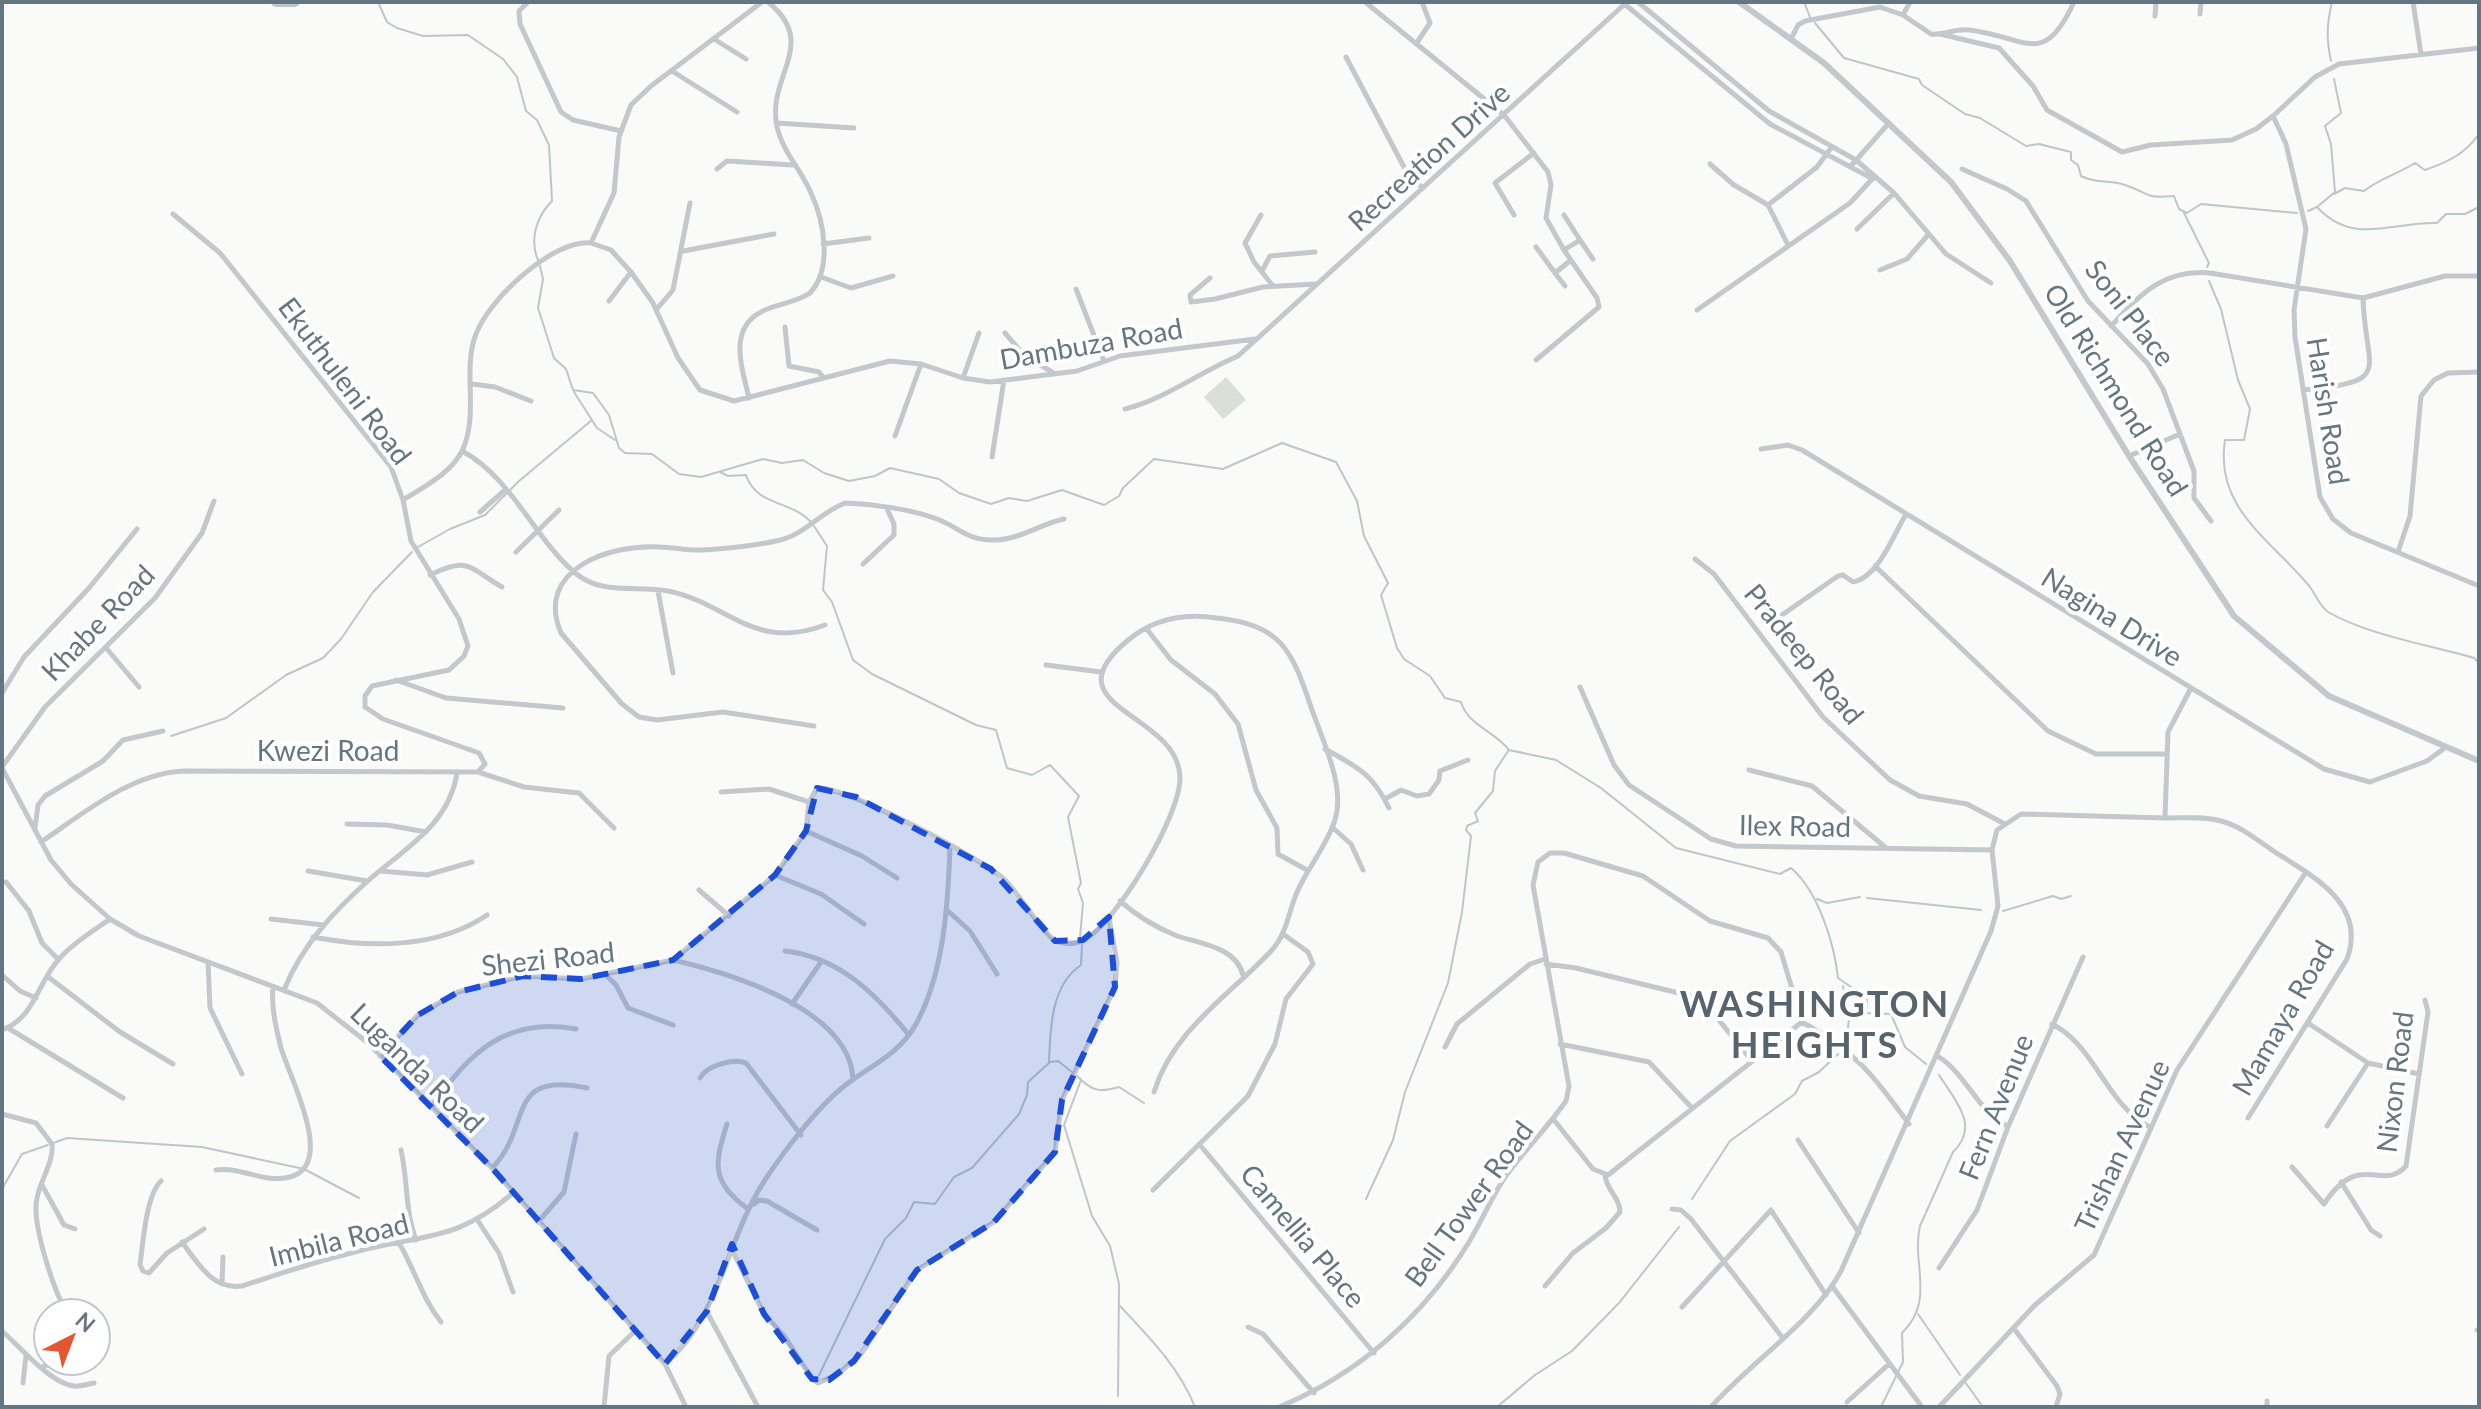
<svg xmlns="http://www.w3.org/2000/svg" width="2481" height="1409" viewBox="0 0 2481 1409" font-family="Lato,sans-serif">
	<rect width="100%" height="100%" fill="#fafaf8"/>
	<path fill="#dadfd7" d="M 1226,377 L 1246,400 L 1223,419 L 1204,397 Z"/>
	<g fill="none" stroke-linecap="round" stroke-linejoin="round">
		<path stroke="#bbc7cb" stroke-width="2" d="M 378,2 L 387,22 L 397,28 L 423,36 L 468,35 L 503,59 L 517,77 L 526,111 L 537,120 L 549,145 L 552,201 C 537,216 529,239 538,260
			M 1804,2 L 1810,17
			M 1815,23 L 1844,58 L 1919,79 L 1922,85 L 1965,114 L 1980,118 L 2026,146 L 2039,144 L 2071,152 L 2071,160 L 2078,165 L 2081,176 C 2096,184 2111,180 2125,185 C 2150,193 2143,199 2174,196 L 2179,209 L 2187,213 L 2201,204 L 2297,213
			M 2331,61 C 2326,38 2327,23 2332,2
			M 2334,194 L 2345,188 L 2364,191 C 2380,178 2398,174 2415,163 L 2425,170 C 2448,162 2465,154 2479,134
			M 2317,207 L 2335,192 L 2331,144 L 2325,126 L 2341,113 L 2334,79
			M 2308,211 L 2317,207 C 2354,247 2393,221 2437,223 L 2446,214 L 2465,214 L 2479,207
			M 2184,213 L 2209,263 L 2207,267
			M 540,266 L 543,279 L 538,308 L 554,358 L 566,369 L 573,390 L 593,393 L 609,415 L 619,448 L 625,453 L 652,454 L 679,474 L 701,477 L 763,459 L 782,463 L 803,460 L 824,473 L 849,481 L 875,476 L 890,468 L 939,479 L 959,493 L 991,504 L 1009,498 L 1027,501 L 1062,490 L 1104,505 L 1119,496 L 1123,488 L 1154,459 L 1223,469 L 1282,443 L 1336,462 L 1357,501 L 1364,536 L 1388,583 L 1381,595 L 1397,648 L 1404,659 L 1430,676 L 1445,698 L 1461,702 C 1468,726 1495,731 1509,750 L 1556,760 L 1601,788 L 1676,848 L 1780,874 L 1791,868 C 1818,891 1834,942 1838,978 L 1867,998 L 1866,1013 L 1891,1014 L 1905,1047 L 1926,1064
			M 2209,281 L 2221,309 L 2238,380 L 2250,409 L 2244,440 L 2225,440 C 2214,509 2272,540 2310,587 C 2316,595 2320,607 2328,612 C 2368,635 2429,645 2474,658 L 2479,663
			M 574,392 L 597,428 L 615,440
			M 720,472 L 728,476 L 746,475 C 756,506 790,500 810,521
			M 814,526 L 827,546 L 823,590 L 832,602 L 853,660 L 872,674 L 976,725 L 996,730 L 1007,768 L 1032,775 L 1050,765 L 1079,796 L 1068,817 L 1081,883 L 1078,889 L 1083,903 L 1080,938
			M 418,547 L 450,529 L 485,515 L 519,481 L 592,420
			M 171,736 L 226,718 L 286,675 L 323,658 L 341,639 L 373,592 L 412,552
			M 1867,898 L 1981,910
			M 1817,899 L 1827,903 L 1860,897
			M 2003,911 L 2053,896 L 2061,899 L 2071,896
			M 1843,986 L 1849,1020 L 1846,1042
			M 1050,1062 L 1058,1061 L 1072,1072
			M 1077,1076 C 1092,1091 1099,1093 1119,1087 L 1144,1103
			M 1081,1080 L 1064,1125 L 1092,1216 L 1110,1246 L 1119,1284 L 1118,1396
			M 53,1143 L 67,1138 L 202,1147 L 304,1169 L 359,1198
			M 2,1189 L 22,1154 L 48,1145
			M 1366,1199 L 1393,1140 L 1405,1092 L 1448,983 L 1462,912 L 1471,836 L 1466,830 L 1467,826 L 1478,821 L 1475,813 L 1493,791 L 1495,771 L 1508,751
			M 1692,1199 L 1730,1141 L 1795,1094 L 1802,1081 L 1819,1072 L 1838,1054
			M 1120,1306 C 1149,1337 1179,1367 1195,1407
			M 1918,1314 L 1960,1375
			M 819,1375 L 885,1239 L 906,1218 L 914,1202 L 935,1204 L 954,1177 L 972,1168 L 1019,1114 L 1027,1095 L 1028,1082 L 1049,1063 C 1050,1029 1051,985 1081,965 L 1082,945
			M 1965,1382 L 1983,1407
			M 500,1407 L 502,1406
			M 1497,1407 L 1535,1375 L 1572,1351 L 1619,1303 L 1679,1227
			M 1881,1407 L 1903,1362 L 1902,1333 C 1936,1300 1911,1264 1920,1226 L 1953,1152 C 1981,1126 1954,1099 1939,1075"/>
		<path stroke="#bbc7cb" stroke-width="10" d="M 276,2 L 295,2"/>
		<path stroke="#c3c8cc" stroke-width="5" d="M 528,2 L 519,11 L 520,24 L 561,112 L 573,120 L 621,131
			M 1365,2 L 1504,115 L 1548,172 L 1551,185 L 1546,218 L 1564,250 L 1580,240 L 1564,215
			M 1622,2 L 1770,124 L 1873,179
			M 1638,2 L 1769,111 L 1856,160 L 1894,193 L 1946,254 L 1991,283
			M 2413,2 L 2421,54
			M 2200,14 L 2201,2
			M 1903,15 L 1910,2
			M 2155,16 L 2156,2
			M 1940,34 L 1999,48 L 2033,86 L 2047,110 L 2122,152 L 2151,145 L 2232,140 L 2256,129 L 2273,116
			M 714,39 L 746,59
			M 1791,39 L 1798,25 L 1805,21 L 1880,7 L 1903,15 L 1931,34 C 1944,36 1955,28 1969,30 C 2025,36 2043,70 2074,2
			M 1416,44 L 1430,23 L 1422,2
			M 2479,48 L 2339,64 L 2315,77 L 2273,116 L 2286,144 L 2306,229 L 2294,310 L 2295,337 L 2320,497 L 2333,519 L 2351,533 L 2479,586
			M 1346,57 L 1405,169 L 1422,188
			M 672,71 L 737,112
			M 776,123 L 854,128
			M 1710,164 L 1734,185 L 1768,205 L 1817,167 L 1831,148
			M 1850,167 L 1889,123
			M 717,169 L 727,161 L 793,165
			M 1962,169 L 2007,189 L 2026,201 L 2088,301 L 2148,364 L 2163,389 L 2194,471 L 2194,498 L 2211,521
			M 1768,205 L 1788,245
			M 173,214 L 220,253 L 391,467 L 403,500 L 411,541 L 459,619 L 468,646 L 464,656 L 449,670 L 372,686 L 365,696 L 365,707 L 383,719 L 479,753 L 485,764 L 478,772
			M 1261,215 L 1245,243 L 1254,262 L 1273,286
			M 1514,215 L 1495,183 L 1534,153
			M 1857,229 L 1894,193
			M 1580,240 L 1593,259
			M 591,243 L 611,250 L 631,272 L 653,303 L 678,358 L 700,390 L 734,401 L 890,361 L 921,364 L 963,378 L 990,382 L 1077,371 L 1120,356 L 1255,339
			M 823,244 L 869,238
			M 1536,247 L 1555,273 L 1571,260
			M 683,251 L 774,234
			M 1880,270 L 1907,259 L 1928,235
			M 1262,271 L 1270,256 L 1315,252
			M 1555,273 L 1565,286
			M 821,277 L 851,288 L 893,276
			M 1210,278 L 1190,295 L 1191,302 L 1215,299 L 1263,287 L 1317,284
			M 1076,289 L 1104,361
			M 609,301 L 631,272
			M 656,310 L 673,290 L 690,203
			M 1697,310 L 1850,203 L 1874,177
			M 2111,326 C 2141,294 2163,269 2210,273 L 2363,298 L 2445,276 L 2479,276
			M 785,327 L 789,366 L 819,372 L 823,377
			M 1005,333 L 1024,355 L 1052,372
			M 1536,360 L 1599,307 L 1597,298 L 1564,250
			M 963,378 L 979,333
			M 472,384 L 495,387 L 531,401
			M 2303,390 C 2396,381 2365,372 2363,298
			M 749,398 C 741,364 726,323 770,308 C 784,303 798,301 810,293 C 833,268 824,221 811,193 C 801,169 783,153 777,127 C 766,76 820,44 768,2
			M 1125,409 C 1165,399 1200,372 1238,356 L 1627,2
			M 895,436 L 921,364
			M 1761,449 L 1788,445 L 1802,450 L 2324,769 L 2370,782 L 2427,761 L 2446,747
			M 462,451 C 511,477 533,536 574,572 C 601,596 636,585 668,591 C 728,603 754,652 825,625
			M 2129,456 L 2180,434
			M 992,457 L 1004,380
			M 403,500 C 424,487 453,472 463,449 C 479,412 462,369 476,334 C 489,299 553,239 591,243 L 614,193 L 619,137 L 631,105 L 651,86 L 762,2
			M 480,512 L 505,490
			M 516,552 L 559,510
			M 2398,552 L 2410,516 L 2421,396 L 2434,380 L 2448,373 L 2479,372
			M 1695,559 L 1714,574 L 1823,717 L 1890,780 L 1919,796 L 1967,804 L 2003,823
			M 863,564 L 894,535 L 894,524 L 887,509
			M 1875,566 L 2048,731 L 2096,754 L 2166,754
			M 430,575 C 468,556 468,567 502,587
			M 658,591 L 673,673
			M 1772,622 L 1838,576 L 1843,575 L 1853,582 C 1878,578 1894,534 1906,514
			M 1146,628 L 1171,660 L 1215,694 L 1238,724 L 1256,790 L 1277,828 L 1278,854 L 1307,870
			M 107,649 L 139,687
			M 1046,665 L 1101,672
			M 396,680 L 446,698 L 563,708
			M 1580,687 L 1614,765 L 1629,785 L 1711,839 L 1736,846 L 1992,850
			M 2,693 L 24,657 L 89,588 L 137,529
			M 814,726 L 723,712 L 657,720 L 639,717 L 622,704 L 561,633 C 534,570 609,544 659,547 C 674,547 687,551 702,550 C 726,549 752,546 776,541 C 804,536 819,513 845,503 C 873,504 910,509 937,519 C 957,526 967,541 994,540 C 1019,540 1040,524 1064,519
			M 1325,749 C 1357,767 1372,773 1389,808
			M 2,767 L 45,707 L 155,598 L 202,533 L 214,501
			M 2,768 L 51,860 L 71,884 L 110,919 L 139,936 L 317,1003 L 368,1043 L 492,1168 L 665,1364 L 686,1407
			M 1749,770 L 1812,786 L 1885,847
			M 721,792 L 769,789 L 809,802
			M 1385,799 L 1401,790 L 1417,796 L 1429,794 L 1439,780 L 1440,771 L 1468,760
			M 2165,818 C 2183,818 2203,816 2221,821 C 2241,826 2258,841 2275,852 C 2314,877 2367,904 2347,959 L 2248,1118
			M 347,824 L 387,825 L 426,832
			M 1332,827 L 1351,844 L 1363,870
			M 35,828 L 38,805 L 45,796 L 103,761 L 123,740 L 163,731
			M 806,831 L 862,856 L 897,878
			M 41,842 C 84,813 130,774 183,771 L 478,772 L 524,787 L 579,793 L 614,828
			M 308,871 L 367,881
			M 381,871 L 427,875 L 472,862
			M 775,875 L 821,894 L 864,924
			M 6,882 L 29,911 L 42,943 L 58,959
			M 699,890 L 729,916
			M 1120,901 C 1136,915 1155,927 1175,935 C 1198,944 1236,946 1243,975
			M 948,911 L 970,931 L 997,974
			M 271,919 L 323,925
			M 313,937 C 370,948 437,949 487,915
			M 785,951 C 839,957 876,994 909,1035
			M 673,960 C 729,973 851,1009 853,1080
			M 208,962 L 210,1008 L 242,1074
			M 1546,964 L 1576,968 L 1695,997 L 1710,1009 L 1752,1061
			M 2,975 L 20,991 L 36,998
			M 47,976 L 120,1032 L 173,1064
			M 607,976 L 616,985 L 628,1008 L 673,1025
			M 284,990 C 302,945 334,911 370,879 C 407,847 449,824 457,773
			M 792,1004 L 821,962
			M 2308,1023 L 2368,1063 L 2419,1074
			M 2052,1024 C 2096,1046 2106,1105 2150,1127
			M 8,1028 L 123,1098
			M 2,1030 C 36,1017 37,982 60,958 C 73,943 93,931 110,919
			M 1560,1044 L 1649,1062 L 1692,1108
			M 1445,1047 L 1457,1024 L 1530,964 L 1545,959
			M 380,1056 L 418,1015 L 458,992 L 523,976 L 581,979 L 673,960 L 775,875 L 806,831 L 809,802 L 817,788 C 846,786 981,858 1004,879 C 1023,898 1035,924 1055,941 C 1065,945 1074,945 1084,940 C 1117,922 1181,815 1180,777 C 1178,712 1047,708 1127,641 C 1153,619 1184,613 1217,618 C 1280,625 1291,648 1310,704 C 1321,738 1346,785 1335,820 C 1327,845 1309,866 1298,890 C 1289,909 1287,934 1272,950 C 1230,995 1173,1030 1154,1092
			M 1939,1057 C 1967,1075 1978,1112 2007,1126
			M 700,1078 C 706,1066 733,1058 746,1063 L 801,1135
			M 431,1108 C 467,1054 506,1016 576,1029
			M 2,1114 L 36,1123 L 52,1144 C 54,1162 40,1181 37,1198 C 31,1223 54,1291 67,1313
			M 1554,1120 L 1593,1169 L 1608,1175 L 1802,1022
			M 727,1124 C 714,1165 711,1181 748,1209
			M 2327,1126 L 2368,1063
			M 1798,1140 L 1859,1233
			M 1200,1145 L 1374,1353
			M 401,1150 C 408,1181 405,1211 416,1240
			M 2292,1167 L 2324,1204 C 2360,1149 2382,1193 2406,1166 L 2428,1012 L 2425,1000
			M 492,1168 C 533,1127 504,1070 587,1088
			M 216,1170 C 240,1166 265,1184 290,1177 C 337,1165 289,1076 281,1048 C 276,1028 271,1007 273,987
			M 161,1181 C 146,1195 143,1243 140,1265 L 143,1271 L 149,1273 L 167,1253 L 204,1229
			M 2341,1182 L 2371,1230 L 2380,1236
			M 42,1185 L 64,1225 L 75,1229
			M 1153,1190 L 1248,1096 L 1275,1044 L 1286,999 L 1313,964 L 1308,952 L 1283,934
			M 754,1204 L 759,1200 L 767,1201 L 817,1230
			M 1672,1209 L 1681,1210 L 1691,1219 L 1782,1337
			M 478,1221 L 499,1253 L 513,1292
			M 538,1222 L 564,1192 L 576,1134
			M 182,1242 C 198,1263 212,1290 242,1286 C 279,1274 317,1261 355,1252 C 422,1234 457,1242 513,1193
			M 399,1243 C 415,1270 422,1298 441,1322
			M 731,1248 L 764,1314 L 785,1337 L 812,1379 L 818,1383 L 838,1374 L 861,1354 L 917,1270 L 994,1222 L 1055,1152 L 1062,1100 L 1115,987 L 1117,962 L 1109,918
			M 1939,1268 L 1977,1210 L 2008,1127 L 2083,957
			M 222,1284 L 223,1257
			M 1545,1286 L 1573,1253 L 1606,1228 L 1620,1212 C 1620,1197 1606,1190 1605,1175
			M 1832,1286 L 1922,1407
			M 1682,1307 L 1771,1210 L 1826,1295
			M 707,1312 L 758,1407
			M 1248,1327 L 1263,1334 L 1314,1393
			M 2015,1330 L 2057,1386 L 2060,1394 L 2056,1407
			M 2477,1330 L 2479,1331
			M 2,1331 C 19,1346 51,1384 74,1386 C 80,1387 88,1384 94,1383
			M 665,1364 C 721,1316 726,1239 765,1180 C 784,1151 817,1108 843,1087 C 869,1066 899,1055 916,1024 C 944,973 948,904 950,847
			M 44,1366 L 62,1361
			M 23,1383 L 26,1355
			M 2267,1401 L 2267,1407
			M 1847,1402 L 1889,1364
			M 604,1407 L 609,1356 L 635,1331
			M 1279,1407 C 1359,1374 1424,1316 1469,1242 C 1482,1221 1491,1198 1505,1177 C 1524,1151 1547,1128 1566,1101 L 1569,1086 L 1533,885 L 1538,862 L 1550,853 L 1564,853 L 1643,876 L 1710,921 L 1768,938 L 1781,952 L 1802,1022 C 1858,1054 1871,1073 1909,1124
			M 1711,1407 C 1749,1364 1816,1319 1841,1271 L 1991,931 L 1998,906 L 1992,850 L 1997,830 L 2021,814 L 2165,818 L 2168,732 L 2191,688
			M 1939,1407 L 2035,1305 L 2094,1255 L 2177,1070 L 2306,872"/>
		<path stroke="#c3c8cc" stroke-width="6" d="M 1739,2 L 1824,63 L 1951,182 L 2010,261 L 2129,456 L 2234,616 L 2329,696 L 2479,761"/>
	</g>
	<path fill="#1d4ed8" fill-opacity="0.2" stroke="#1d4ed8" stroke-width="6" stroke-dasharray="16 10" stroke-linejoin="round" d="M 817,788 L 856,797 L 991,869 L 1055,941 L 1083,940 L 1109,917 L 1115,987 L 1062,1100 L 1055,1152 L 994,1222 L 917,1270 L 854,1361 L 829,1380 L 812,1379 L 764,1314 L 732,1244 L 707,1311 L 665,1364 L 492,1168 L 380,1056 L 418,1015 L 458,992 L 523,976 L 581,979 L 673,960 L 775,875 L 806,831 Z"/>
	<g text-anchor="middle" stroke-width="8" stroke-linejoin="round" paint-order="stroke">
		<g font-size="28" fill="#657683" stroke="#fff">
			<text transform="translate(1429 157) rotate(-42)" y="10">Recreation Drive</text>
			<text transform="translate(2130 313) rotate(52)" y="10">Soni Place</text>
			<text transform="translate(1091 344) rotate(-10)" y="10">Dambuza Road</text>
			<text transform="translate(345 381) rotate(53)" y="10">Ekuthuleni Road</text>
			<text transform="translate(2116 390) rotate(58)" y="10">Old Richmond Road</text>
			<text transform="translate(2328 411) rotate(81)" y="10">Harish Road</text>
			<text transform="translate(2112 617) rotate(32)" y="10">Nagina Drive</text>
			<text transform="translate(98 623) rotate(-46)" y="10">Khabe Road</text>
			<text transform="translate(1804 654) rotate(51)" y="10">Pradeep Road</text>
			<text x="328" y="761">Kwezi Road</text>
			<text transform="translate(1795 826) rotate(1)" y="10">Ilex Road</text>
			<text transform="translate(548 959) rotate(-6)" y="10">Shezi Road</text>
			<text transform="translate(2283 1018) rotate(-60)" y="10">Mamaya Road</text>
			<text transform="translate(417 1068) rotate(44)" y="10">Luganda Road</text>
			<text transform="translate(2395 1082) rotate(-83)" y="10">Nixon Road</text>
			<text transform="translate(1996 1107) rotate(-68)" y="10">Fern Avenue</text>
			<text transform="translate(2122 1146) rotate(-65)" y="10">Trishan Avenue</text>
			<text transform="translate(1469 1204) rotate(-54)" y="10">Bell Tower Road</text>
			<text transform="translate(1303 1236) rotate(50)" y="10">Camellia Place</text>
			<text transform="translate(339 1240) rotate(-14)" y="10">Imbila Road</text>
		</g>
		<g font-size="36" font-weight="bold" letter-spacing="2" fill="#57646e" stroke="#fff">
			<text x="1815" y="1017">WASHINGTON<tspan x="1815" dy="41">HEIGHTS</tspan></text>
		</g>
	</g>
	<rect width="2481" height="1409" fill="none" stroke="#657683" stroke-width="8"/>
	<g transform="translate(72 1337) rotate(42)"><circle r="38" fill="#ffffff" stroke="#c1c8cd" stroke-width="2"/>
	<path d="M0-6L14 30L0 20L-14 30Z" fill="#e4572e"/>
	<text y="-12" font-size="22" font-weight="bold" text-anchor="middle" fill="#657683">N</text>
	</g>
</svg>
